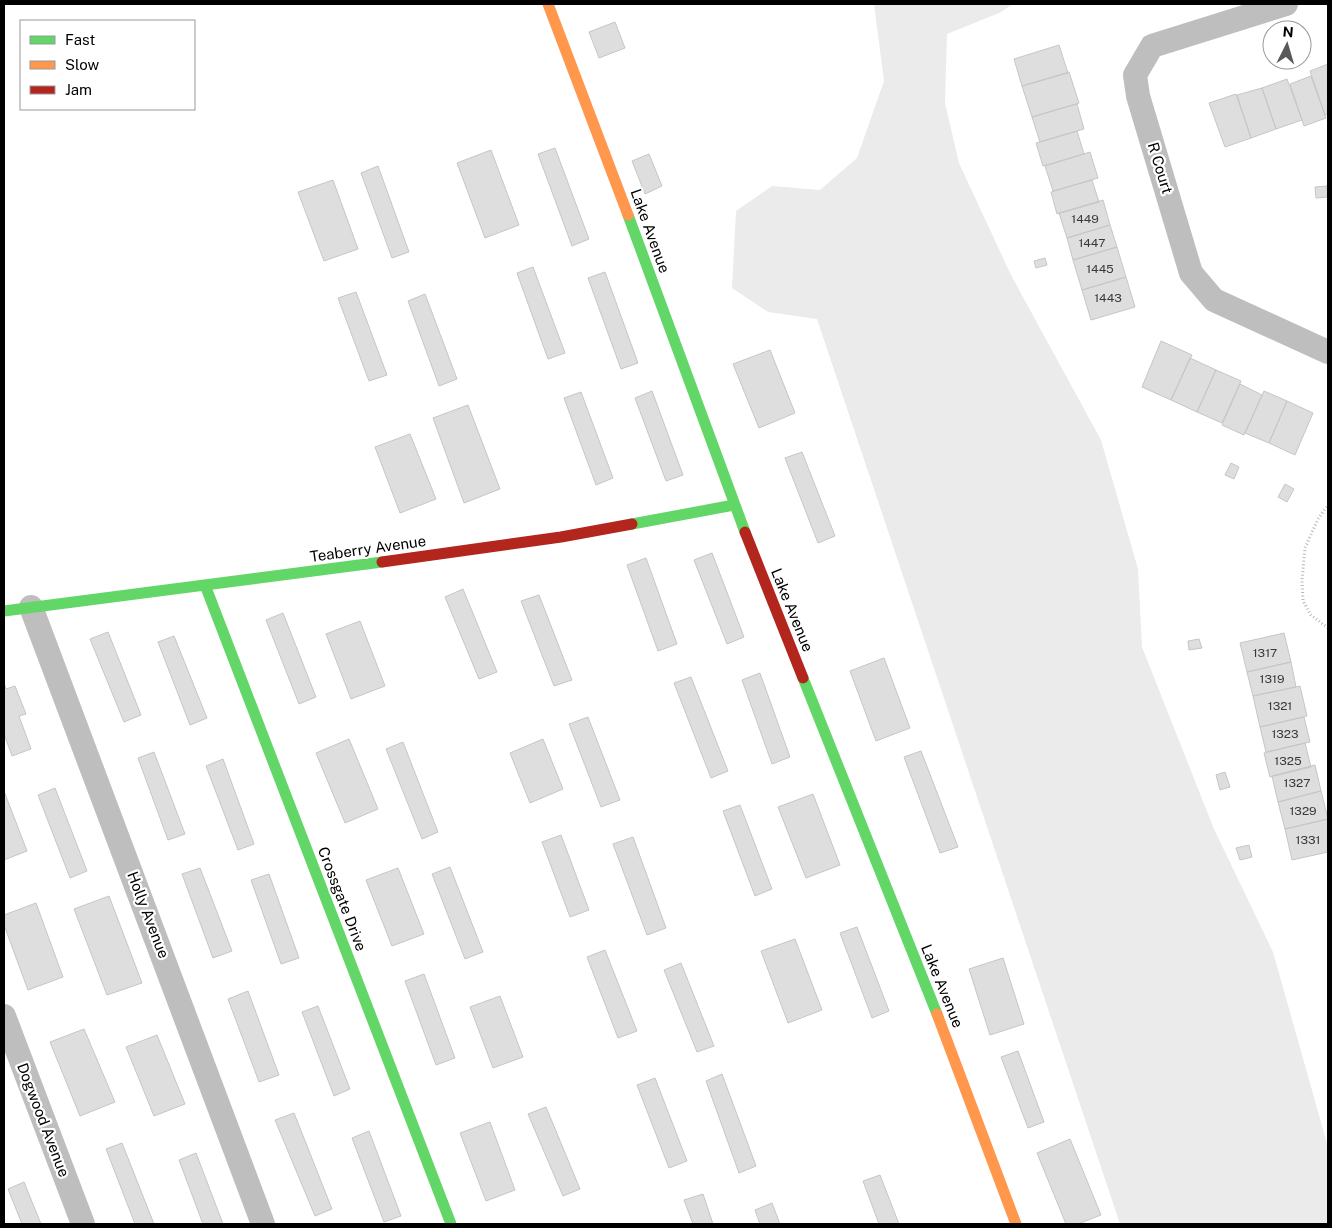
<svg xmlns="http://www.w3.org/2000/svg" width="1332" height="1228" viewBox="0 0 1332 1228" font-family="'Public Sans',sans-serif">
	<rect width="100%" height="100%" fill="#fff"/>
	<path fill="#ebebeb" d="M 874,4 L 1013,4 L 999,13 L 947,34 L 945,103 L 959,163 L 1011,275 L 1101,440 L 1138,569 L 1142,647 L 1214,829 L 1273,952 L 1328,1147 L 1328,1224 L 1120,1224 L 817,319 L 768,312 L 732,288 L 736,211 L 772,186 L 820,190 L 857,158 L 884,81 Z"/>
	<path fill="#dedede" stroke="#c6c6c6" d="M 615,22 L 625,48 L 599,58 L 589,32 Z
		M 1059,45 L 1068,73 L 1022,86 L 1014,59 Z
		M 1328,64 L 1328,114 L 1325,115 L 1310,71 Z
		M 1069,72 L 1079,103 L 1032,117 L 1022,86 Z
		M 1311,76 L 1326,118 L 1304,126 L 1290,84 Z
		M 1287,79 L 1302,120 L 1276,129 L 1262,88 Z
		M 1262,88 L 1276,129 L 1251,138 L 1237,95 Z
		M 1236,94 L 1251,138 L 1225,147 L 1209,103 Z
		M 1077,104 L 1084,129 L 1040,142 L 1032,117 Z
		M 1077,131 L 1084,154 L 1043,166 L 1036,143 Z
		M 555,148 L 589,239 L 572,246 L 538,154 Z
		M 491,150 L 519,225 L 485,238 L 457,163 Z
		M 1090,152 L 1098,178 L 1053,191 L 1045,166 Z
		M 649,154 L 662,186 L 645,194 L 632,161 Z
		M 378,166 L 409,252 L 392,258 L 361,173 Z
		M 333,180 L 358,249 L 324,261 L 298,192 Z
		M 1092,180 L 1099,202 L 1057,214 L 1051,192 Z
		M 1327,186 L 1328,197 L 1316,198 L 1315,187 Z
		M 1103,200 L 1110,225 L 1067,238 L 1059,213 Z
		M 1110,225 L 1117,247 L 1073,260 L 1067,238 Z
		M 1117,247 L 1126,277 L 1082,290 L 1073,260 Z
		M 1045,258 L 1047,265 L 1036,268 L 1034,261 Z
		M 533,267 L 565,353 L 548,359 L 517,273 Z
		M 605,272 L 638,363 L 621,369 L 588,278 Z
		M 1126,277 L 1135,307 L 1091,320 L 1082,290 Z
		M 356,292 L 387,375 L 369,381 L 338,298 Z
		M 425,294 L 457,379 L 439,386 L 408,301 Z
		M 1161,341 L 1192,355 L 1171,400 L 1142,387 Z
		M 770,350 L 795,413 L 759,428 L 733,364 Z
		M 1190,358 L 1216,370 L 1197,412 L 1171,400 Z
		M 1216,370 L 1241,381 L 1222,423 L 1197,412 Z
		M 1240,384 L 1262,395 L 1244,435 L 1222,425 Z
		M 652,391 L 683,475 L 666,481 L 635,398 Z
		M 1264,391 L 1287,401 L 1269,443 L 1245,433 Z
		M 581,392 L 613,478 L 596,485 L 564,398 Z
		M 1287,401 L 1313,413 L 1295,455 L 1269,443 Z
		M 468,405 L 500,489 L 464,503 L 433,418 Z
		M 410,434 L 436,499 L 400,513 L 375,447 Z
		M 802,452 L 835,536 L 818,543 L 785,458 Z
		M 1231,463 L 1239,467 L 1234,479 L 1225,475 Z
		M 1285,484 L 1294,489 L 1287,502 L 1278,497 Z
		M 712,553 L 744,637 L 727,644 L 694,560 Z
		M 646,558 L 677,644 L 658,651 L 627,565 Z
		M 463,589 L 497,672 L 479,679 L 445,597 Z
		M 539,595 L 572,680 L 554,686 L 521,601 Z
		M 283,613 L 316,697 L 299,704 L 266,620 Z
		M 360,621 L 385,686 L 351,699 L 326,634 Z
		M 108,632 L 141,715 L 124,722 L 90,639 Z
		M 1284,633 L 1291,662 L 1247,672 L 1240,643 Z
		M 174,636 L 207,718 L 190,725 L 158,642 Z
		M 1199,639 L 1202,648 L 1189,650 L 1188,641 Z
		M 884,658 L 910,728 L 876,741 L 850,671 Z
		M 1291,662 L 1296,687 L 1253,696 L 1247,672 Z
		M 760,673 L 790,757 L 772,764 L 742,680 Z
		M 691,677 L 728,771 L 711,778 L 674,683 Z
		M 4,683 L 6,689 L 15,686 L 26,714 L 19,716 L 31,749 L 12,756 L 4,734 Z
		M 1300,686 L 1307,716 L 1260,727 L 1253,696 Z
		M 588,717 L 620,800 L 601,807 L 569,724 Z
		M 1304,717 L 1310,742 L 1266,752 L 1260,727 Z
		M 349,739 L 378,809 L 345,823 L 316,753 Z
		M 543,739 L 563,789 L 530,803 L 510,753 Z
		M 403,742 L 438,832 L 422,839 L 386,749 Z
		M 1305,743 L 1311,767 L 1270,777 L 1264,753 Z
		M 921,751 L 958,847 L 940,853 L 904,757 Z
		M 154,752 L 185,834 L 168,840 L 138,758 Z
		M 223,759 L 254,844 L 238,850 L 206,766 Z
		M 1315,765 L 1321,791 L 1278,802 L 1272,776 Z
		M 1225,772 L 1230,787 L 1220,790 L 1216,775 Z
		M 55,788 L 87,871 L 70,878 L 38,795 Z
		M 4,791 L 27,851 L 4,860 Z
		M 1321,791 L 1328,819 L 1285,829 L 1278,802 Z
		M 813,794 L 840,865 L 806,878 L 778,807 Z
		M 740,805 L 772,889 L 755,896 L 723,811 Z
		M 1328,819 L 1328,852 L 1292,860 L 1285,829 Z
		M 561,835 L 589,910 L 570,917 L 542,842 Z
		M 633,837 L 666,928 L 647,935 L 613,844 Z
		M 1249,845 L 1252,857 L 1240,860 L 1236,848 Z
		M 450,867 L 483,952 L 465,959 L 432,874 Z
		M 200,868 L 232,951 L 213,958 L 182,874 Z
		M 398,868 L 424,934 L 392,946 L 366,880 Z
		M 269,874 L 299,958 L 281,964 L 251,880 Z
		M 109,896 L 142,983 L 107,995 L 74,909 Z
		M 36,903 L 63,977 L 28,990 L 4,925 L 4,915 Z
		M 857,927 L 889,1011 L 872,1018 L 840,933 Z
		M 795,939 L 822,1010 L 788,1023 L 761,951 Z
		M 605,950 L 637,1031 L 618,1038 L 587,957 Z
		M 1003,958 L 1024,1024 L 990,1035 L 969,969 Z
		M 681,963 L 714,1046 L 697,1052 L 664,970 Z
		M 424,974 L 455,1058 L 436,1065 L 405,981 Z
		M 248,991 L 279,1075 L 259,1082 L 228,999 Z
		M 500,996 L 523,1057 L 493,1068 L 470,1007 Z
		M 318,1006 L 350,1089 L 334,1096 L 302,1012 Z
		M 84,1029 L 115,1102 L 80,1116 L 50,1042 Z
		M 157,1035 L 185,1104 L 154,1116 L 126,1047 Z
		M 1018,1051 L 1044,1122 L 1028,1128 L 1001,1057 Z
		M 722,1074 L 756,1166 L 739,1173 L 706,1081 Z
		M 655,1078 L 687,1161 L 669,1168 L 637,1085 Z
		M 546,1107 L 580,1189 L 563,1196 L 528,1114 Z
		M 294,1113 L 332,1209 L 315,1216 L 275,1120 Z
		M 490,1122 L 515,1190 L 486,1201 L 460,1133 Z
		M 369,1131 L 401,1216 L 384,1222 L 352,1138 Z
		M 1070,1139 L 1101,1215 L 1078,1224 L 1066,1224 L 1037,1153 Z
		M 122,1143 L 154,1224 L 135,1224 L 106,1149 Z
		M 196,1153 L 223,1224 L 203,1224 L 179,1160 Z
		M 880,1175 L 899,1224 L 879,1224 L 863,1181 Z
		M 24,1182 L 41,1224 L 22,1224 L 8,1189 Z
		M 703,1194 L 713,1224 L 693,1224 L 684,1200 Z
		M 772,1203 L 780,1224 L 760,1224 L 755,1210 Z"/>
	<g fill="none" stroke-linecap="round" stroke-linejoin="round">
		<path stroke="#b9b9b9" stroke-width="3" stroke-dasharray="1 2.5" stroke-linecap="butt" d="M 1328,628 L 1311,615 L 1303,601 L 1302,580 L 1305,548 L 1318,519 L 1328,505"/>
		<path stroke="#bebebe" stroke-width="24" d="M 1286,4 L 1152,46 L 1135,75 L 1138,96 L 1191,273 L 1214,300 L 1328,352
			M 31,607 L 263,1224
			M 4,1016 L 83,1224"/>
		<path stroke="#63d668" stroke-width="11" d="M 628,215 L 745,532
			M 632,524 L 734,505
			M 205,585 L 451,1224
			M 4,611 L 382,562
			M 803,678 L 937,1014"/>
		<path stroke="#ff974d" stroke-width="11" d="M 548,4 L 628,215
			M 937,1014 L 1016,1224"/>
		<path stroke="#b3261e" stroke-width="11" d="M 745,532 L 803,678
			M 382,562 L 561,537 L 632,524"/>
	</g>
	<g text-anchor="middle" stroke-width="4.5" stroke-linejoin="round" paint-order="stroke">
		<g font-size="12" fill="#383838">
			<text x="1085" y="223">1449</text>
			<text x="1092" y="247">1447</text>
			<text x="1100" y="273">1445</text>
			<text x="1108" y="302">1443</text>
			<text x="1265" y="657">1317</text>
			<text x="1272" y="683">1319</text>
			<text x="1280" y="710">1321</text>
			<text x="1285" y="738">1323</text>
			<text x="1288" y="765">1325</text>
			<text x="1297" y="787">1327</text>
			<text x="1303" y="815">1329</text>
			<text x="1308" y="844">1331</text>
		</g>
		<g font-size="15" fill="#000" stroke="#fff">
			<text transform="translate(1160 168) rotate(73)" y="5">R Court</text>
			<text transform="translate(650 231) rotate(70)" y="5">Lake Avenue</text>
			<text transform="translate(368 549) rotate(-8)" y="5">Teaberry Avenue</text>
			<text transform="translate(792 610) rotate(68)" y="5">Lake Avenue</text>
			<text transform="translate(342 899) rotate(69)" y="5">Crossgate Drive</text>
			<text transform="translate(148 915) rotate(69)" y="5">Holly Avenue</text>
			<text transform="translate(942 986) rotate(68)" y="5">Lake Avenue</text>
			<text transform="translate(43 1120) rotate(69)" y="5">Dogwood Avenue</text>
		</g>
	</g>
	<rect width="1332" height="1228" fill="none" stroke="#000000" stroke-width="10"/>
	<rect x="20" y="20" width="175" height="90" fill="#ffffff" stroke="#999999"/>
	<rect x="30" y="36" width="25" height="8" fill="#63d668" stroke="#999999"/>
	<text x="65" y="45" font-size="15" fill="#000000">Fast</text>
	<rect x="30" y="61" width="25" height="8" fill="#ff974d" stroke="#999999"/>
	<text x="65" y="70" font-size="15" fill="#000000">Slow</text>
	<rect x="30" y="86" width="25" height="8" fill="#b3261e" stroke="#999999"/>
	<text x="65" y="95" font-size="15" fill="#000000">Jam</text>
	<g transform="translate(1287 45) rotate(5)"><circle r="24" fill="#ffffff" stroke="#999999"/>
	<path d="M0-4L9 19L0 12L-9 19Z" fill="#595959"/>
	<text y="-8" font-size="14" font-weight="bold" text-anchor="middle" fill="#000000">N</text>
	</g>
</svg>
